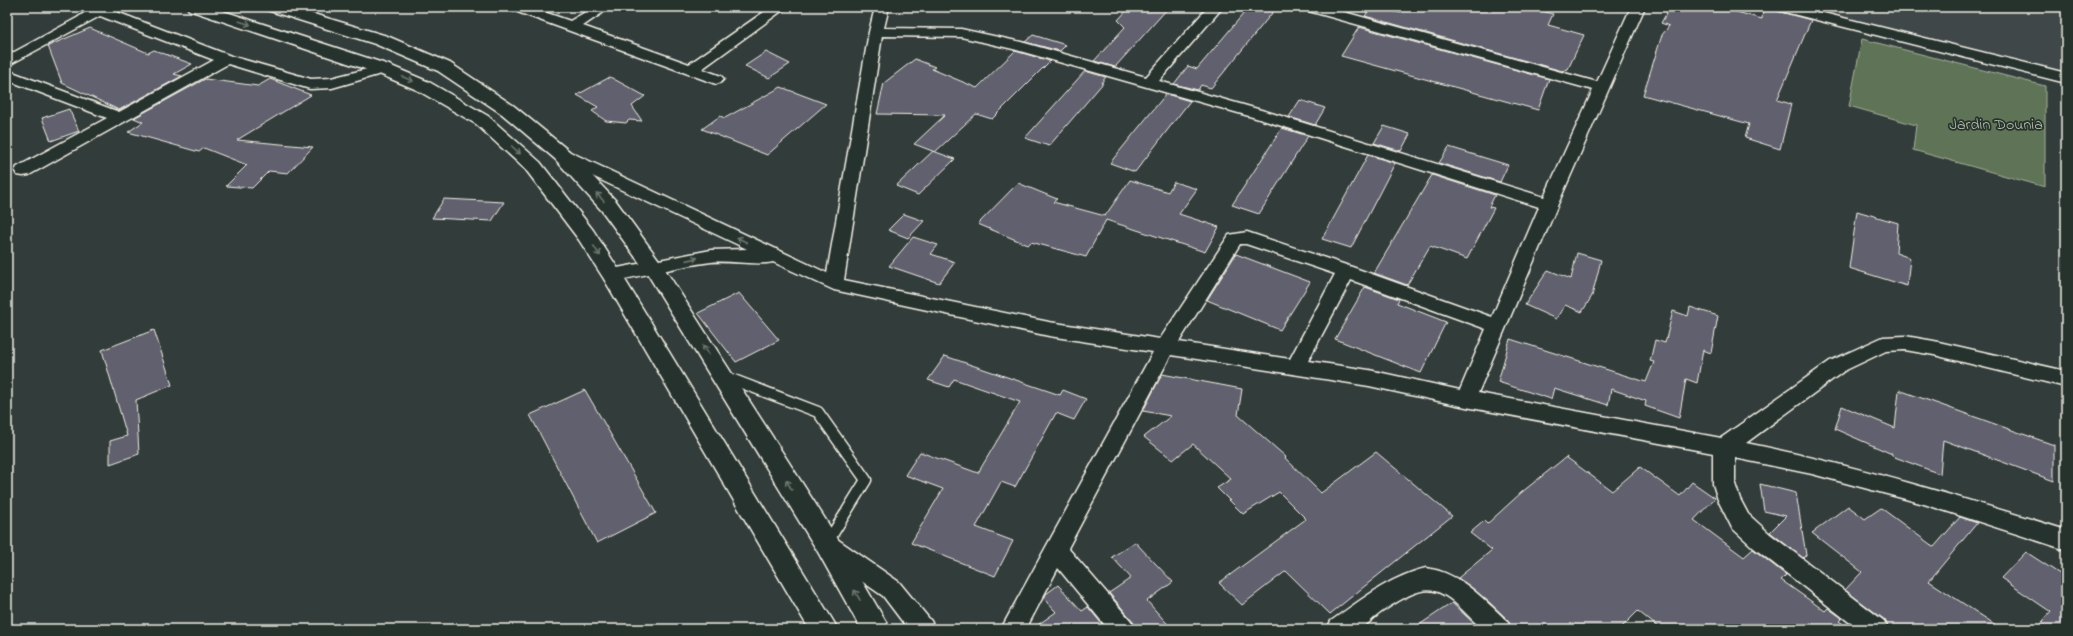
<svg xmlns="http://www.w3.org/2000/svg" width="2073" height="636" viewBox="0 0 2073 636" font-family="'Indie Flower',sans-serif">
	<rect width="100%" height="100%" fill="#323c3a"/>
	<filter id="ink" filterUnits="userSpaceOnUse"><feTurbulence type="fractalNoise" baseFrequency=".025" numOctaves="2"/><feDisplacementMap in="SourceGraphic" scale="8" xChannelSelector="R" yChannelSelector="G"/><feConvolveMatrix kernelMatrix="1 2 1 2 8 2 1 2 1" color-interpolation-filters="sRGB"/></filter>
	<g filter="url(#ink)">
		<path fill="#40474a" d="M 1800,7 L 2066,7 L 2066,81 L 2066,74 Z"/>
		<path fill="#5e7357" stroke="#a9b2a0" d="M 1862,39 L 2045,86 L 2045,187 L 1913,150 L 1916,125 L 1849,106 Z"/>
		<path fill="#60616e" stroke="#f4f1e8" d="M 1130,7 L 1169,7 L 1115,67 L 1094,61 L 1125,27 L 1118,20 Z
			M 1249,7 L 1277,7 L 1211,88 L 1201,85 L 1198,90 L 1174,84 L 1188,66 L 1197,69 Z
			M 1371,7 L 1401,13 L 1401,7 L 1527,7 L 1553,14 L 1548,25 L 1584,35 L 1568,69 L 1562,71 L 1365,16 Z
			M 1670,7 L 1719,7 L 1762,19 L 1763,7 L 1774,7 L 1777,11 L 1811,20 L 1777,100 L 1791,104 L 1780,149 L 1745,138 L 1749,124 L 1643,95 L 1662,35 L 1669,26 L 1661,23 Z
			M 1359,27 L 1549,79 L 1538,110 L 1341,56 Z
			M 90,28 L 148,53 L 154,50 L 192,64 L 174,74 L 182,76 L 119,110 L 62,83 L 48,46 Z
			M 1033,35 L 1066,45 L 1060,51 L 1025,42 Z
			M 1015,51 L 1050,61 L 992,119 L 976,114 L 935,152 L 914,144 L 945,115 L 877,114 L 884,83 L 915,59 L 935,67 L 932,69 L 977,88 Z
			M 766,52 L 790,64 L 769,78 L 745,66 Z
			M 1085,71 L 1106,77 L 1101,83 L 1103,83 L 1049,146 L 1025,138 Z
			M 610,77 L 645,96 L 632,106 L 642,121 L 629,120 L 626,123 L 606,121 L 592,111 L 598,107 L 577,95 Z
			M 205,79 L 258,86 L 270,79 L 311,95 L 237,140 L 313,147 L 288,173 L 269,171 L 252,188 L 226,186 L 247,165 L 204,148 L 199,152 L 128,132 L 143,122 L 134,118 Z
			M 781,87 L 826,104 L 767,155 L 702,129 L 720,116 L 725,118 Z
			M 1166,94 L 1190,101 L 1135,172 L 1110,163 Z
			M 1300,100 L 1325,108 L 1315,125 L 1289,117 Z
			M 69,109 L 79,131 L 51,141 L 42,118 Z
			M 1384,126 L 1410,134 L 1401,151 L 1374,143 Z
			M 1282,128 L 1308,136 L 1259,214 L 1232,205 Z
			M 1449,147 L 1508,165 L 1500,182 L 1439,163 Z
			M 933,151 L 955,159 L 918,195 L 896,186 Z
			M 1368,155 L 1395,163 L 1351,248 L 1322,239 Z
			M 1432,175 L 1495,195 L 1489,207 L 1494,208 L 1467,259 L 1430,246 L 1407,285 L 1374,273 Z
			M 1130,180 L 1168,192 L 1174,182 L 1197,189 L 1179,214 L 1219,227 L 1205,252 L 1106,220 L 1086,257 L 1031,242 L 1028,245 L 978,224 L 1018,183 L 1057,199 L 1053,202 L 1105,216 Z
			M 444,199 L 504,202 L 492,221 L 432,218 Z
			M 1857,211 L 1898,223 L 1896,253 L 1910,258 L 1907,286 L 1849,268 Z
			M 904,214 L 924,221 L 908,238 L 888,230 Z
			M 913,237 L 938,245 L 931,254 L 955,262 L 939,283 L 889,266 Z
			M 1577,253 L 1601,260 L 1592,296 L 1582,312 L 1565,305 L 1556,319 L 1525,305 L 1548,270 L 1571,279 Z
			M 1236,254 L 1310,282 L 1280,330 L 1207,300 Z
			M 1365,287 L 1399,299 L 1397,303 L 1446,322 L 1421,373 L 1335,339 Z
			M 739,293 L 779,340 L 736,362 L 698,313 Z
			M 1690,307 L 1718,316 L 1711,353 L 1703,350 L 1697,383 L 1686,379 L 1679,418 L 1645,406 L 1646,401 L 1611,389 L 1608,405 L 1554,388 L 1551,399 L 1498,382 L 1510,339 L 1646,382 L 1654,362 L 1650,361 L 1655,340 L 1665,343 L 1673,311 L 1688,316 Z
			M 154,330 L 172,385 L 136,400 L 139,454 L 110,464 L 110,441 L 127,436 L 102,350 Z
			M 945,356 L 1060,395 L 1063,390 L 1086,399 L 1074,420 L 1056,413 L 1015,487 L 1001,482 L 976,527 L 1013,541 L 995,576 L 911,543 L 943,489 L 905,475 L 920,452 L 978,473 L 1020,402 L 954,379 L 949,387 L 928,380 Z
			M 1162,374 L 1242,389 L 1238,415 L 1286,457 L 1285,458 L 1321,493 L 1376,452 L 1452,516 L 1330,614 L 1286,571 L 1242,605 L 1219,583 L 1306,519 L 1279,492 L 1243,514 L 1217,488 L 1231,479 L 1193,444 L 1173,460 L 1144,437 L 1171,416 L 1143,411 Z
			M 585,390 L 656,513 L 597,543 L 530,415 Z
			M 1899,390 L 2054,445 L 2054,481 L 1943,440 L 1940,474 L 1892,456 L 1892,454 L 1835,429 L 1842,406 L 1895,428 Z
			M 1566,457 L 1612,491 L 1640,467 L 1680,496 L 1692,482 L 1715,498 L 1694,520 L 1744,557 L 1753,549 L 1786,575 L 1781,580 L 1825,611 L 1828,608 L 1842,618 L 1839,621 L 1850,629 L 1660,629 L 1638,611 L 1620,629 L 1512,629 L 1508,620 L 1490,603 L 1458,578 L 1492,550 L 1470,533 L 1484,521 L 1487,524 L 1522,492 Z
			M 1760,484 L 1796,493 L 1806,555 L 1803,558 L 1770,532 L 1786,516 L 1764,511 Z
			M 1848,506 L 1865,519 L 1881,508 L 1934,547 L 1960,517 L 1977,523 L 1929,581 L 2002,629 L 1889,629 L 1885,620 L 1845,590 L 1862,572 L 1812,533 Z
			M 1135,542 L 1173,582 L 1147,601 L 1172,629 L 1136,629 L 1132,620 L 1109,593 L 1131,578 L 1112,557 Z
			M 2026,552 L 2066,578 L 2066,629 L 2036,629 L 2051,612 L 2001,578 Z
			M 1058,585 L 1082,611 L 1088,607 L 1106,629 L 1032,629 L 1056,612 L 1044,599 L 1046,594 Z
			M 1452,603 L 1480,629 L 1413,629 Z"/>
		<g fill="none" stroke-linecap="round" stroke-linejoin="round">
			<defs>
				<path id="service" d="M 726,377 L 818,412 L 866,480 L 827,543"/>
				<path id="minor" d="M 93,7 L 110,7 L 109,9 L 231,56 L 311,79 L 331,78 L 383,65 L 388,66 L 390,69 L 388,72 L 332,88 L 310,89 L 228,64 L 29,175 L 23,176 L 17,175 L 15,171 L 17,167 L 107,118 L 7,80 L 7,70 L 119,112 L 214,60 L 100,16 L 7,66 L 7,56 L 77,18 Z
					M 510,7 L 530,7 L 570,21 L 594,7 L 611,7 L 583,26 L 689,64 L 771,7 L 787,7 L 702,69 L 721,76 L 724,79 L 721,82 L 716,84 L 512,10 Z
					M 875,7 L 889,7 L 884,28 L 961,29 L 1021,42 L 1146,77 L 1208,7 L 1223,7 L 1159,81 L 1268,112 L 1544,197 L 1593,90 L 1305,10 L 1303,7 L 1326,7 L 1597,82 L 1631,7 L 1645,7 L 1558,204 L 1478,393 L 1721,438 L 1830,361 L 1883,337 L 1905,336 L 1934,341 L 2066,371 L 2066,387 L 1934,355 L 1905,350 L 1886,351 L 1844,371 L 1746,443 C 1855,465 1960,497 2066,530 L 2066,550 L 1924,504 L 1812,474 L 1735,458 L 1735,484 L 1740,499 L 1748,514 L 1770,534 L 1884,621 L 1888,629 L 1858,629 L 1754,548 L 1732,528 L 1718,500 L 1713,484 L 1713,453 L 1466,407 L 1369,386 L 1171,355 L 1068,548 L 1131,621 L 1135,629 L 1108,629 L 1058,568 L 1026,629 L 1001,629 L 1153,352 L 1049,336 L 834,290 L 773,262 C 757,266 730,260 711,262 C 678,266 645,276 612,281 L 606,279 L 603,275 L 606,271 L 612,269 L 711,250 L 747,249 L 556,159 L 554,155 L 556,151 L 562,150 L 568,151 L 827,273 L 869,32 ZM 882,36 L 961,37 L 1013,49 L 1256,118 L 1539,207 L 1492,317 L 1352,267 L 1247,232 L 1229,235 L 1160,339 L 1049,322 L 844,280 ZM 1240,244 L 1246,244 L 1335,274 L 1290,359 L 1179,342 ZM 1351,280 L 1486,329 L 1460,390 L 1369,370 L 1308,361 Z
					M 1775,7 L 1799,7 L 2066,73 L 2066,83 L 1777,10 Z
					M 829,536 L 837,539 L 899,582 L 931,621 L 935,629 L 908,629 L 883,596 L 821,553 L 818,546 L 821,539 Z
					M 1426,568 C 1461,573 1483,599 1507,621 L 1511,629 L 1482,629 C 1441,589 1435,575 1383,611 C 1375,616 1366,627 1358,629 C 1349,631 1336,629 1327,629 L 1331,621 C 1361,600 1389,577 1426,568 Z"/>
				<path id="trunk" d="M 187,7 L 211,7 L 389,65 L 429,82 L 488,116 L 540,162 L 593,230 L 619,270 L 838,629 L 809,629 L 604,279 L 579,240 L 526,170 L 476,124 L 417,90 L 377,73 L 189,10 Z
					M 265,7 L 290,7 L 387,36 L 450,63 L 514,106 L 569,151 L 616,201 L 661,263 L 836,536 L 890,629 L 861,629 L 818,552 L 647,273 L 602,211 L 555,159 L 502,114 L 438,71 L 375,44 L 267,10 Z"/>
			</defs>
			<use href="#service" stroke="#f4f1e8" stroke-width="13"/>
			<use href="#minor" stroke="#f4f1e8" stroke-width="3"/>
			<use href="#trunk" stroke="#f4f1e8" stroke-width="3"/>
			<use href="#service" stroke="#26332d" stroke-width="10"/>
			<use href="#minor" fill="#26332d" fill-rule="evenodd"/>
			<use href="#trunk" fill="#26332d" fill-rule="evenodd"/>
		</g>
		<defs><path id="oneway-shaft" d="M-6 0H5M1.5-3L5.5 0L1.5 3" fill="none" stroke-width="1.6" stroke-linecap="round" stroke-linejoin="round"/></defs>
		<g stroke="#6e766e">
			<use href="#oneway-shaft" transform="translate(245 23) rotate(18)"/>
			<use href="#oneway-shaft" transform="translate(408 79) rotate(23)"/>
			<use href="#oneway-shaft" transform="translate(516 150) rotate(42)"/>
			<use href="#oneway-shaft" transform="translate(600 197) rotate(-132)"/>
			<use href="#oneway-shaft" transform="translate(742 240) rotate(-153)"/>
			<use href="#oneway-shaft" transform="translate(597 251) rotate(57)"/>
			<use href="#oneway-shaft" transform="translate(692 259) rotate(-13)"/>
			<use href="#oneway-shaft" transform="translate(706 350) rotate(-122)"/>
			<use href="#oneway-shaft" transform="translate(789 485) rotate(-122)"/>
			<use href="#oneway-shaft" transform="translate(857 595) rotate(-120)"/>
		</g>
	</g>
	<g text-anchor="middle" stroke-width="3.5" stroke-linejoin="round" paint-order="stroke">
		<g font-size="16" fill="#b8bfae" stroke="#26332d">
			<text x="1996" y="129">Jardin Dounia</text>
		</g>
	</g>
	<rect width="2073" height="636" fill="none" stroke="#26332d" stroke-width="24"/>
	<rect x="12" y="12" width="2049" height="612" fill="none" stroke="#f4f1e8" stroke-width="1.5" filter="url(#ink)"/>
</svg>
